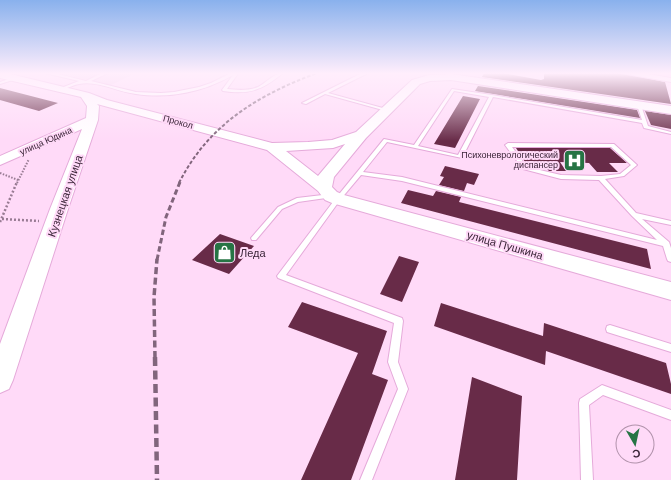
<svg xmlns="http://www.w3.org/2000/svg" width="671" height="480" viewBox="0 0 671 480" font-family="'DM Sans',sans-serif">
	<rect width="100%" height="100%" fill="#ffdaf8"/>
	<path fill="#f2cbec" d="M 58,73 L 136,73 L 111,85 Z"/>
	<path fill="#682b48" d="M 484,73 L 503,73 L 541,80 L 544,79 L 544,73 L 620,73 L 665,82 L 671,104 L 482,77 Z
		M 478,86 L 637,110 L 640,118 L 475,91 Z
		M 0,88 L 58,103 L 39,111 L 0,100 Z
		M 463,96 L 480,99 L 455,148 L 434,144 Z
		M 645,111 L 671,115 L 671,129 L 651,125 Z
		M 516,148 L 610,148 L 627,163 L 609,163 L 618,172 L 597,172 L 589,163 L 560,162 L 566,171 L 549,171 L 541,163 L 525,162 Z
		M 445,166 L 479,174 L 474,185 L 467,183 L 464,191 L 439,185 L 444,177 L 440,176 Z
		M 408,190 L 433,196 L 436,191 L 461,197 L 459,202 L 647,249 L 651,269 L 401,203 Z
		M 220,234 L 254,246 L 229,274 L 192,260 Z
		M 399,256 L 419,262 L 402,302 L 380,294 Z
		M 302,302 L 387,331 L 372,374 L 388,380 L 351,480 L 301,480 L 358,353 L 288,327 Z
		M 441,303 L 543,336 L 544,323 L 666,363 L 671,384 L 671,394 L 546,351 L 545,365 L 434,326 Z
		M 472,377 L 522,396 L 517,480 L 455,480 Z"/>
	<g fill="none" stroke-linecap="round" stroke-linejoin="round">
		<defs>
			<path id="lane" d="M 45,73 L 54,73 L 86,81 L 102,73 L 108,73 L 91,81 L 136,92 L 161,93 L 174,92 L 199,87 L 211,83 L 231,73 L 236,73 L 237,75 L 227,89 C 237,90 248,91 258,87 C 266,83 274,73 283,73 C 262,90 250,95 223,91 L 222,90 L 233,75 C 204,92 169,99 136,94 C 118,92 97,80 79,84 C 73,85 68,88 62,90 L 60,89 L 61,88 L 79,81 Z
				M 362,73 L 368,73 L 328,93 L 390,110 L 390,112 L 325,94 L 306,104 L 302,103 Z
				M 15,77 L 17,78 L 16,79 L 0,84 L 0,82 Z
				M 452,89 L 492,95 L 642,120 L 637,105 L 639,104 L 641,105 L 648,126 L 671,132 L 671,134 L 644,128 L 642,123 L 493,97 L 462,158 L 387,142 L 363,172 L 402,177 L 657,240 L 632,216 L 599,180 L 561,179 L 523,169 L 505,145 L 508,143 L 614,144 L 637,165 L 624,176 L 605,179 L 636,213 L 671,221 L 671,225 L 642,219 L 669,242 L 671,248 L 671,262 L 668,261 L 667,259 L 663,246 L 402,181 L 361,175 L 340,200 L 286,275 L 402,318 L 403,321 L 398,362 L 408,389 L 372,480 L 360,480 L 398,389 L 388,362 L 394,323 L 278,278 L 277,276 L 336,198 L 384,139 L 414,145 ZM 454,91 L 489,97 L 458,155 L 418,146 ZM 512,147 L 611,147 L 631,165 L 620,174 L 601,176 L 561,175 L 527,167 Z
				M 331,194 L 333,195 L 334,196 L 333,197 L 298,202 L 282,209 L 256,240 L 252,240 L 251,238 L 278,207 L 297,198 Z
				M 610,325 L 671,344 L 671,352 L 607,332 L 606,329 L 607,326 Z
				M 602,385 L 671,410 L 671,420 L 603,395 L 589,405 L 593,480 L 581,480 L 579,403 L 580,399 Z"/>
			<path id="street" d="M 621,73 L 642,73 L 671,78 L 671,82 Z"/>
			<path id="secondary" d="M 0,73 L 6,73 L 89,93 L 107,100 L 272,143 L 308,142 L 332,140 L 356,132 L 412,80 L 429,75 L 451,74 L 671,106 L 671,114 L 451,80 L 430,81 L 420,84 L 366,138 L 334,177 L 332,187 L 337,192 L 344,195 L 671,282 L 671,300 L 332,203 L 325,200 L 318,191 L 267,150 L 97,104 L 99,106 L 98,120 L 68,209 L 13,380 L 9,389 L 0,393 L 0,344 L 50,209 L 82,129 L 0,165 L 0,156 L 86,118 L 87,106 L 81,97 L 0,78 ZM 345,144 L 318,176 L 286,151 L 333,148 Z"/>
		</defs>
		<use href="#lane" stroke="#e5aada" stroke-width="2"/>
		<use href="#street" stroke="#e5aada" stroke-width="2"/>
		<use href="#secondary" stroke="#e5aada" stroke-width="2"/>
		<path stroke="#987b93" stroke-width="2" stroke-dasharray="1.5 1.5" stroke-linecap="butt" d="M 0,173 L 18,180
			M 17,183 L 29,159"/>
		<path stroke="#987b93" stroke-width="2.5" stroke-dasharray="2 2" stroke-linecap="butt" d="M 2,219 L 39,221
			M 0,222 L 17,182"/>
		<use href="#lane" fill="#fff" fill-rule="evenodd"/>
		<use href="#street" fill="#fff" fill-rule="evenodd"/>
		<use href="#secondary" fill="#fff" fill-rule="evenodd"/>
		<path stroke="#81657c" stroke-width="2" stroke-dasharray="3.5 2" stroke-linecap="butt" d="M 179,183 C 208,125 258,95 317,73"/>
		<path stroke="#81657c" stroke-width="3" stroke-dasharray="5.5 3" stroke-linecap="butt" d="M 157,260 L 166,217 L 180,182"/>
		<path stroke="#81657c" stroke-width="3.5" stroke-dasharray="7 3.5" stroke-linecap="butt" d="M 155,358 L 154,297 L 157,259"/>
		<path stroke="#81657c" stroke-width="4.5" stroke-dasharray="9 4.5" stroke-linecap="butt" d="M 155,357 L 157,480"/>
	</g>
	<linearGradient id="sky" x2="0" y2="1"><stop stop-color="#89b1ed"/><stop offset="0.52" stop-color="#ffeefc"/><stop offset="1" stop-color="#ffeefc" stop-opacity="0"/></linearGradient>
	<rect width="671" height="141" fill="url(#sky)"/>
	<defs>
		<symbol id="hospital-square" viewBox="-11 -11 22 22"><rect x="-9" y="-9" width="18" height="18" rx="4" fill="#267444" stroke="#ffdaf8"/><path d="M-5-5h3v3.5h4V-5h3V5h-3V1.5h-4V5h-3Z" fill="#fff"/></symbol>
		<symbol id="shop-square" viewBox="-11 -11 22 22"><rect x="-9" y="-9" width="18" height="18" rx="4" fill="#267444" stroke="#ffdaf8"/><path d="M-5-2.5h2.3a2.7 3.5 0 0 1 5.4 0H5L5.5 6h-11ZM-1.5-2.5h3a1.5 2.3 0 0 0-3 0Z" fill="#fff"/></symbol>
	</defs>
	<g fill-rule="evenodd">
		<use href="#hospital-square" x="562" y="148" width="25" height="25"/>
		<use href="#shop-square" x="212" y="240" width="25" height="25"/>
	</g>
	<g text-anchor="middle" stroke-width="4" stroke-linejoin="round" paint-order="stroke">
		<g font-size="9" fill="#3b2538" stroke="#ffdaf8">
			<text transform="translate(178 122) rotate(15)" y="3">Прокол</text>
			<text transform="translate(46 141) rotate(-24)" y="3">улица Юдина</text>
		</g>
		<g font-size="9" fill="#3b2538" stroke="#ffdaf8" text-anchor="end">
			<text x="558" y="158">Психоневрологический<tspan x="558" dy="10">диспансер</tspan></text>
		</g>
		<g font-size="11" fill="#3b2538" stroke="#ffdaf8">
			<text transform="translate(65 196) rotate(-71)" y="4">Кузнецкая улица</text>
			<text transform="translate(505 245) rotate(16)" y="4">улица Пушкина</text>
		</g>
		<g font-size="11" fill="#3b2538" stroke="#ffdaf8" text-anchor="start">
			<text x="240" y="257">Леда</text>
		</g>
	</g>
	<g transform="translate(635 444) rotate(171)"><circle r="19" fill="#ffdaf8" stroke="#b192ab"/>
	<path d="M0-3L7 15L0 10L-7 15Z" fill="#267444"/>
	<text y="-6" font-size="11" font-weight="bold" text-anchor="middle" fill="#3b2538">С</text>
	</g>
</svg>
